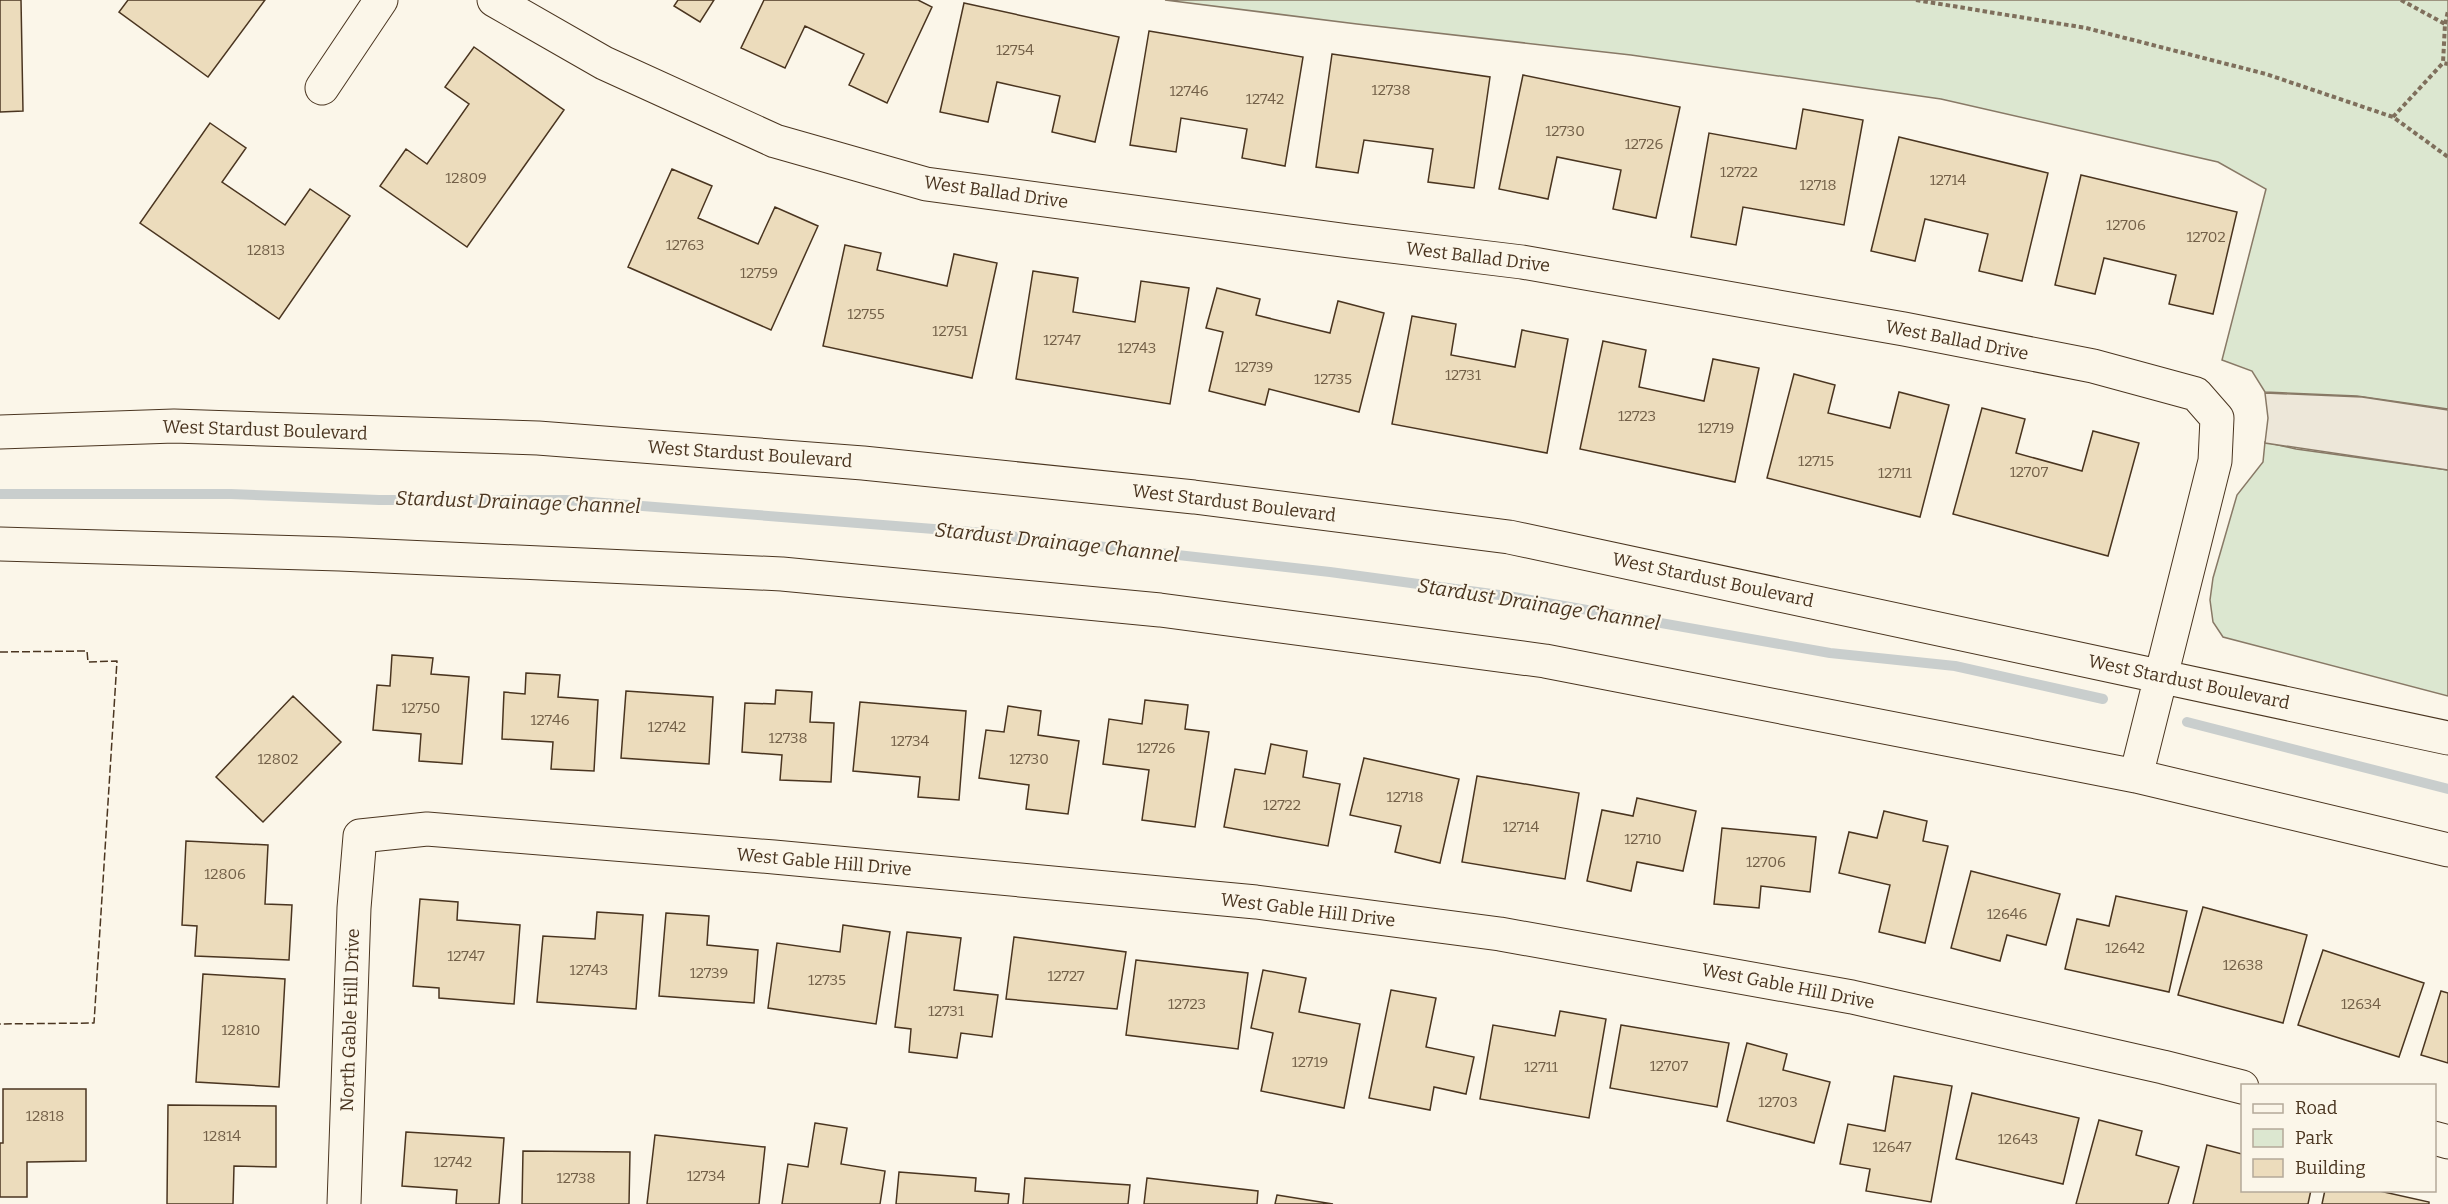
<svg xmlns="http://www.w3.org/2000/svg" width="2448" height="1204" viewBox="0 0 2448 1204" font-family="Bitter,serif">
	<rect width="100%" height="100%" fill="#fbf6e9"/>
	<path fill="#dce7d0" stroke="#887966" stroke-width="1.5" d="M 1165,0 L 2448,0 L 2448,409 L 2357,396 L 2265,392 L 2252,371 L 2222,360 L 2266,189 L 2218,162 L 1941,99 L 1631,55 L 1357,24 Z
		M 2265,442 L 2296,449 L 2448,470 L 2448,696 L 2223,637 L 2213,622 L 2210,600 L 2213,578 L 2237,495 L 2263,462 Z"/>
	<path fill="#ede7d9" stroke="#887966" stroke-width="1.5" d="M 2265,393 L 2362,397 L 2448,410 L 2448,470 L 2265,443 L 2268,418 Z"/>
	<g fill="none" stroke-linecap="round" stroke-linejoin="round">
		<path stroke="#c9cecd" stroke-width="10" d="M 0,494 L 231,494 L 379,500 L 566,500 L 972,532 L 1330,572 L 1514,597 L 1830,653 L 1955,666 L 2103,699
			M 2187,722 L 2448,789"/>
	</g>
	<path fill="#ecdcbc" stroke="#4a3520" stroke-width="1.5" d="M 0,0 L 21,0 L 23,111 L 0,112 Z
		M 128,0 L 265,0 L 208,77 L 119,12 Z
		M 678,0 L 714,0 L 700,22 L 674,6 Z
		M 764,0 L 918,0 L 932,7 L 887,103 L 849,85 L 864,54 L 805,26 L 785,68 L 741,48 Z
		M 964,3 L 1119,37 L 1095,142 L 1052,132 L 1060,96 L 997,82 L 988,122 L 940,112 Z
		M 1149,31 L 1303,57 L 1285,166 L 1242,158 L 1247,129 L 1181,118 L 1176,152 L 1130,145 Z
		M 474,47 L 564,110 L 467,247 L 380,186 L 406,149 L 427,164 L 469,104 L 445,87 Z
		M 1332,54 L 1490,77 L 1474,188 L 1428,182 L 1433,149 L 1364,140 L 1358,173 L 1316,167 Z
		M 1523,75 L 1680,107 L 1656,218 L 1613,209 L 1621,170 L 1557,157 L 1548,199 L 1499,189 Z
		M 1803,109 L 1863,120 L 1844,225 L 1743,207 L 1736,245 L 1691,237 L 1709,133 L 1796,149 Z
		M 210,123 L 246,148 L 222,182 L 285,225 L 310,189 L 350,216 L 279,319 L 140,223 Z
		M 1899,137 L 2048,173 L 2022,281 L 1979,271 L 1988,234 L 1925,219 L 1915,261 L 1871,251 Z
		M 672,169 L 712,186 L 698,218 L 758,244 L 775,207 L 818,226 L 771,330 L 628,267 Z
		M 2081,175 L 2237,212 L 2213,314 L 2169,304 L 2176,275 L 2104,258 L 2095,294 L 2055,285 Z
		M 845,245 L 881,253 L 877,270 L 947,286 L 954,254 L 997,263 L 972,378 L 823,346 Z
		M 1033,271 L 1078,278 L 1073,312 L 1135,322 L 1141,281 L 1189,288 L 1170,404 L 1016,379 Z
		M 1217,288 L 1260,299 L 1256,315 L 1330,333 L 1338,301 L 1384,313 L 1359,412 L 1269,389 L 1265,405 L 1209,391 L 1223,332 L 1206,328 Z
		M 1412,316 L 1456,324 L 1451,355 L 1515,367 L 1522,330 L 1568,339 L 1547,453 L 1392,424 Z
		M 1603,341 L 1646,350 L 1639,387 L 1704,401 L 1713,359 L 1759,368 L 1735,482 L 1580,449 Z
		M 1794,374 L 1835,385 L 1828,413 L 1890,428 L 1899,392 L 1949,405 L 1920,517 L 1767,478 Z
		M 1982,408 L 2025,419 L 2016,453 L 2082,471 L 2093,431 L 2139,443 L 2108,556 L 1953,514 Z
		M 392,655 L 433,658 L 431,674 L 469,677 L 462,764 L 419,761 L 421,734 L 373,730 L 377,685 L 390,686 Z
		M 526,673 L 560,675 L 558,697 L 598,700 L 594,771 L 551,769 L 553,742 L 502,739 L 504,692 L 525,694 Z
		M 776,690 L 812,692 L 810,722 L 834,723 L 831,782 L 780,780 L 782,755 L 742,752 L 745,703 L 775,704 Z
		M 626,691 L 713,697 L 709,764 L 621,758 Z
		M 293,696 L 341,742 L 263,822 L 216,777 Z
		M 1145,700 L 1188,705 L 1185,729 L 1209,732 L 1195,827 L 1142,820 L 1149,770 L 1103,764 L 1109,719 L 1142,724 Z
		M 860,702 L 966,711 L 959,800 L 918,797 L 920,777 L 853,771 Z
		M 1008,706 L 1041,711 L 1038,735 L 1079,741 L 1068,814 L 1026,809 L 1029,785 L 979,778 L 986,730 L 1004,732 Z
		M 1271,744 L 1307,751 L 1303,777 L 1340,784 L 1328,846 L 1224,827 L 1235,769 L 1265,774 Z
		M 1364,758 L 1459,779 L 1440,863 L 1395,852 L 1401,826 L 1350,815 Z
		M 1477,776 L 1579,793 L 1565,879 L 1462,862 Z
		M 1637,798 L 1696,811 L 1683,871 L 1637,862 L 1631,891 L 1587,881 L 1602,810 L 1633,816 Z
		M 1884,811 L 1927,821 L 1923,841 L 1948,846 L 1925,943 L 1879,932 L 1890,885 L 1839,873 L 1849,832 L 1877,838 Z
		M 1722,828 L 1816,837 L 1810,892 L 1761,886 L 1759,908 L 1714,904 Z
		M 186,841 L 268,845 L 265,904 L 292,905 L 289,960 L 195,956 L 197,926 L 182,925 Z
		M 1971,871 L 2060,894 L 2046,945 L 2007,935 L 2000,961 L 1951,948 Z
		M 2116,896 L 2187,911 L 2169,992 L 2065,969 L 2077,919 L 2109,926 Z
		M 420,899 L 458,902 L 457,920 L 520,925 L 514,1004 L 439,998 L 439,988 L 413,986 Z
		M 2203,907 L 2307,935 L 2283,1023 L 2178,995 Z
		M 597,912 L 643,915 L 636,1009 L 537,1002 L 543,936 L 595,939 Z
		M 666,913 L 709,916 L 707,945 L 758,950 L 754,1003 L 659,996 Z
		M 843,925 L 890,932 L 876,1024 L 768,1008 L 777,943 L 840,952 Z
		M 907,932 L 961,938 L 954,990 L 998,995 L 992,1037 L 961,1033 L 957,1058 L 909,1052 L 911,1029 L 895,1027 Z
		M 1014,937 L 1126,952 L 1117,1009 L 1006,999 Z
		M 2323,950 L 2424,983 L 2399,1057 L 2298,1025 Z
		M 1136,960 L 1248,973 L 1238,1049 L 1126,1035 Z
		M 1263,970 L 1306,978 L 1299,1012 L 1360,1024 L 1344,1108 L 1261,1091 L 1273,1033 L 1251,1028 Z
		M 203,974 L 285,979 L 279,1087 L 196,1082 Z
		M 1391,990 L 1436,998 L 1426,1047 L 1474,1057 L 1466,1094 L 1434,1087 L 1430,1110 L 1369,1098 Z
		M 2441,991 L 2448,993 L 2448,1063 L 2421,1055 Z
		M 1560,1011 L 1606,1019 L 1589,1118 L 1480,1099 L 1493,1025 L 1555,1036 Z
		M 1621,1025 L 1729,1043 L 1717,1107 L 1610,1088 Z
		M 1747,1043 L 1787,1054 L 1783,1070 L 1830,1082 L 1814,1143 L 1727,1121 Z
		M 1894,1076 L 1952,1086 L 1931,1202 L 1866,1191 L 1870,1169 L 1840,1164 L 1848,1124 L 1885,1131 Z
		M 3,1089 L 86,1089 L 86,1161 L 27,1162 L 27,1197 L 0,1197 L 0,1143 L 3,1143 Z
		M 1972,1093 L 2079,1118 L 2063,1184 L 1956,1159 Z
		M 168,1105 L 276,1106 L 276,1167 L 234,1166 L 233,1204 L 167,1204 Z
		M 2099,1120 L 2142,1131 L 2136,1155 L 2179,1167 L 2168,1204 L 2076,1204 Z
		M 815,1123 L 847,1128 L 841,1164 L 885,1171 L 880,1204 L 782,1204 L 788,1164 L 808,1167 Z
		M 406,1132 L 504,1138 L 499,1204 L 456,1204 L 457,1190 L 402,1186 Z
		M 655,1135 L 765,1147 L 759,1204 L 647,1204 Z
		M 2207,1145 L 2242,1154 L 2242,1190 L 2311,1190 L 2308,1204 L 2193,1204 Z
		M 523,1151 L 630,1152 L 629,1204 L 522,1204 Z
		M 899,1172 L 976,1178 L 975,1191 L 1009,1194 L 1008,1204 L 896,1204 Z
		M 1025,1178 L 1130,1185 L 1128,1204 L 1023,1204 Z
		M 1147,1178 L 1258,1191 L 1257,1204 L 1144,1204 Z
		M 2325,1190 L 2375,1190 L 2429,1202 L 2429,1204 L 2322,1204 Z
		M 1277,1195 L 1333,1204 L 1275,1204 Z"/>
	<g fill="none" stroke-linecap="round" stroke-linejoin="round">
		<defs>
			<path id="minor" d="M 494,0 L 604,63 L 775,141 L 926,184 L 1349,241 L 1522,262 L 1904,329 L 2093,366 L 2196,394 L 2217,418 L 2215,461 L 2136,776
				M 322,88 L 381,0
				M 0,432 L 174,426 L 538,438 L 863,463 L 1194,497 L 1509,537 L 2448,738
				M 0,544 L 340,554 L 782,574 L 1160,610 L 1545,661 L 2136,776 L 2448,850
				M 2434,1138 L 2448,1142
				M 344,1204 L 354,908 L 360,836 L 427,829 L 774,857 L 1256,902 L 1500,934 L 1852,997 L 2163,1067 L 2242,1087"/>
		</defs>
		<use href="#minor" stroke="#4a3520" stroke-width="35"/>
		<path stroke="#7f6f5c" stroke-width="4" stroke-dasharray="4.5 3" stroke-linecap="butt" d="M 1916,0 L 2086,28 L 2266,74 L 2393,117 L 2448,157
			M 2401,0 L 2445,24 L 2443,63
			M 2445,24 L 2448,11
			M 2393,117 L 2443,63 L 2448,64"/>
		<use href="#minor" stroke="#fbf6e9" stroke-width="33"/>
		<path stroke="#4a3520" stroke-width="1.5" stroke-dasharray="8 3" stroke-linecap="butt" d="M 0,652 L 87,651 L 88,662 L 117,661 L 94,1023 L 0,1024"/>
	</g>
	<g text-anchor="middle" stroke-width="4.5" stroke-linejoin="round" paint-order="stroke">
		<g font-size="15" fill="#725f47">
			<text x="1015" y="55">12754</text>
			<text x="1391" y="95">12738</text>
			<text x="1189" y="96">12746</text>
			<text x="1265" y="104">12742</text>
			<text x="1565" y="136">12730</text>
			<text x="1644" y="149">12726</text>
			<text x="1739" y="177">12722</text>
			<text x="466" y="183">12809</text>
			<text x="1948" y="185">12714</text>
			<text x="1818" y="190">12718</text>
			<text x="2126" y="230">12706</text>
			<text x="2206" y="242">12702</text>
			<text x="685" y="250">12763</text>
			<text x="266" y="255">12813</text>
			<text x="759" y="278">12759</text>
			<text x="866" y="319">12755</text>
			<text x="950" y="336">12751</text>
			<text x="1062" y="345">12747</text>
			<text x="1137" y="353">12743</text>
			<text x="1254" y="372">12739</text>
			<text x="1463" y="380">12731</text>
			<text x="1333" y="384">12735</text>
			<text x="1637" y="421">12723</text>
			<text x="1716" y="433">12719</text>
			<text x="1816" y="466">12715</text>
			<text x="2029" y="477">12707</text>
			<text x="1895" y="478">12711</text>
			<text x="421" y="713">12750</text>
			<text x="550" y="725">12746</text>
			<text x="667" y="732">12742</text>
			<text x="788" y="743">12738</text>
			<text x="910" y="746">12734</text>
			<text x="1156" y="753">12726</text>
			<text x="278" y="764">12802</text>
			<text x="1029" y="764">12730</text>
			<text x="1405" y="802">12718</text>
			<text x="1282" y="810">12722</text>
			<text x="1521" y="832">12714</text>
			<text x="1643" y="844">12710</text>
			<text x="1766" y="867">12706</text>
			<text x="225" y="879">12806</text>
			<text x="2007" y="919">12646</text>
			<text x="2125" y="953">12642</text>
			<text x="466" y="961">12747</text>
			<text x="2243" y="970">12638</text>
			<text x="589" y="975">12743</text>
			<text x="709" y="978">12739</text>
			<text x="1066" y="981">12727</text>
			<text x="827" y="985">12735</text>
			<text x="1187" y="1009">12723</text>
			<text x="2361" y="1009">12634</text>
			<text x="946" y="1016">12731</text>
			<text x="241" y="1035">12810</text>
			<text x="1310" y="1067">12719</text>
			<text x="1669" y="1071">12707</text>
			<text x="1541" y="1072">12711</text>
			<text x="1778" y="1107">12703</text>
			<text x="45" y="1121">12818</text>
			<text x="222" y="1141">12814</text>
			<text x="2018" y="1144">12643</text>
			<text x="1892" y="1152">12647</text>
			<text x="453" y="1167">12742</text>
			<text x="706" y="1181">12734</text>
			<text x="576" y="1183">12738</text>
		</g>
		<g font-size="18" fill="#4a3520" stroke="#fbf6e9">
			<text transform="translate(996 192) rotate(8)" y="6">West Ballad Drive</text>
			<text transform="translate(1478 257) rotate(7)" y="6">West Ballad Drive</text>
			<text transform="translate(1957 340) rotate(11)" y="6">West Ballad Drive</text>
			<text transform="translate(265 430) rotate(2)" y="6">West Stardust Boulevard</text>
			<text transform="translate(750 454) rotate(4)" y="6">West Stardust Boulevard</text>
			<text transform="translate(1234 503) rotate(7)" y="6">West Stardust Boulevard</text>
			<text transform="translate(1713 580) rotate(12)" y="6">West Stardust Boulevard</text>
			<text transform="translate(2189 682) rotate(12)" y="6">West Stardust Boulevard</text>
			<text transform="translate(824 862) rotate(5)" y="6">West Gable Hill Drive</text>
			<text transform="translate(1308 910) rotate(7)" y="6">West Gable Hill Drive</text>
			<text transform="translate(1788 986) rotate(11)" y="6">West Gable Hill Drive</text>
			<text transform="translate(350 1020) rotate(-88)" y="6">North Gable Hill Drive</text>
		</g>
		<g font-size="20" font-style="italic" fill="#4a3520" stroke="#fbf6e9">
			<text transform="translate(518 502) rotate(2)" y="7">Stardust Drainage Channel</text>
			<text transform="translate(1057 542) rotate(6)" y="7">Stardust Drainage Channel</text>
			<text transform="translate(1539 604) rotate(9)" y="7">Stardust Drainage Channel</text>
		</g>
	</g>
	<rect x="2241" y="1084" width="195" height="108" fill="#fbf6e9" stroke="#b4a999" stroke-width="1.5"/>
	<rect x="2253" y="1104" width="30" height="9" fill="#fbf6e9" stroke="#b4a999" stroke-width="1.5"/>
	<text x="2295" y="1114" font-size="18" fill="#4a3520">Road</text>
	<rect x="2253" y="1129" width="30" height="18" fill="#dce7d0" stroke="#b4a999" stroke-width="1.5"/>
	<text x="2295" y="1144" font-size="18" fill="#4a3520">Park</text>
	<rect x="2253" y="1159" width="30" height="18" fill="#ecdcbc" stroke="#b4a999" stroke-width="1.5"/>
	<text x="2295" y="1174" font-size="18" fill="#4a3520">Building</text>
</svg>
